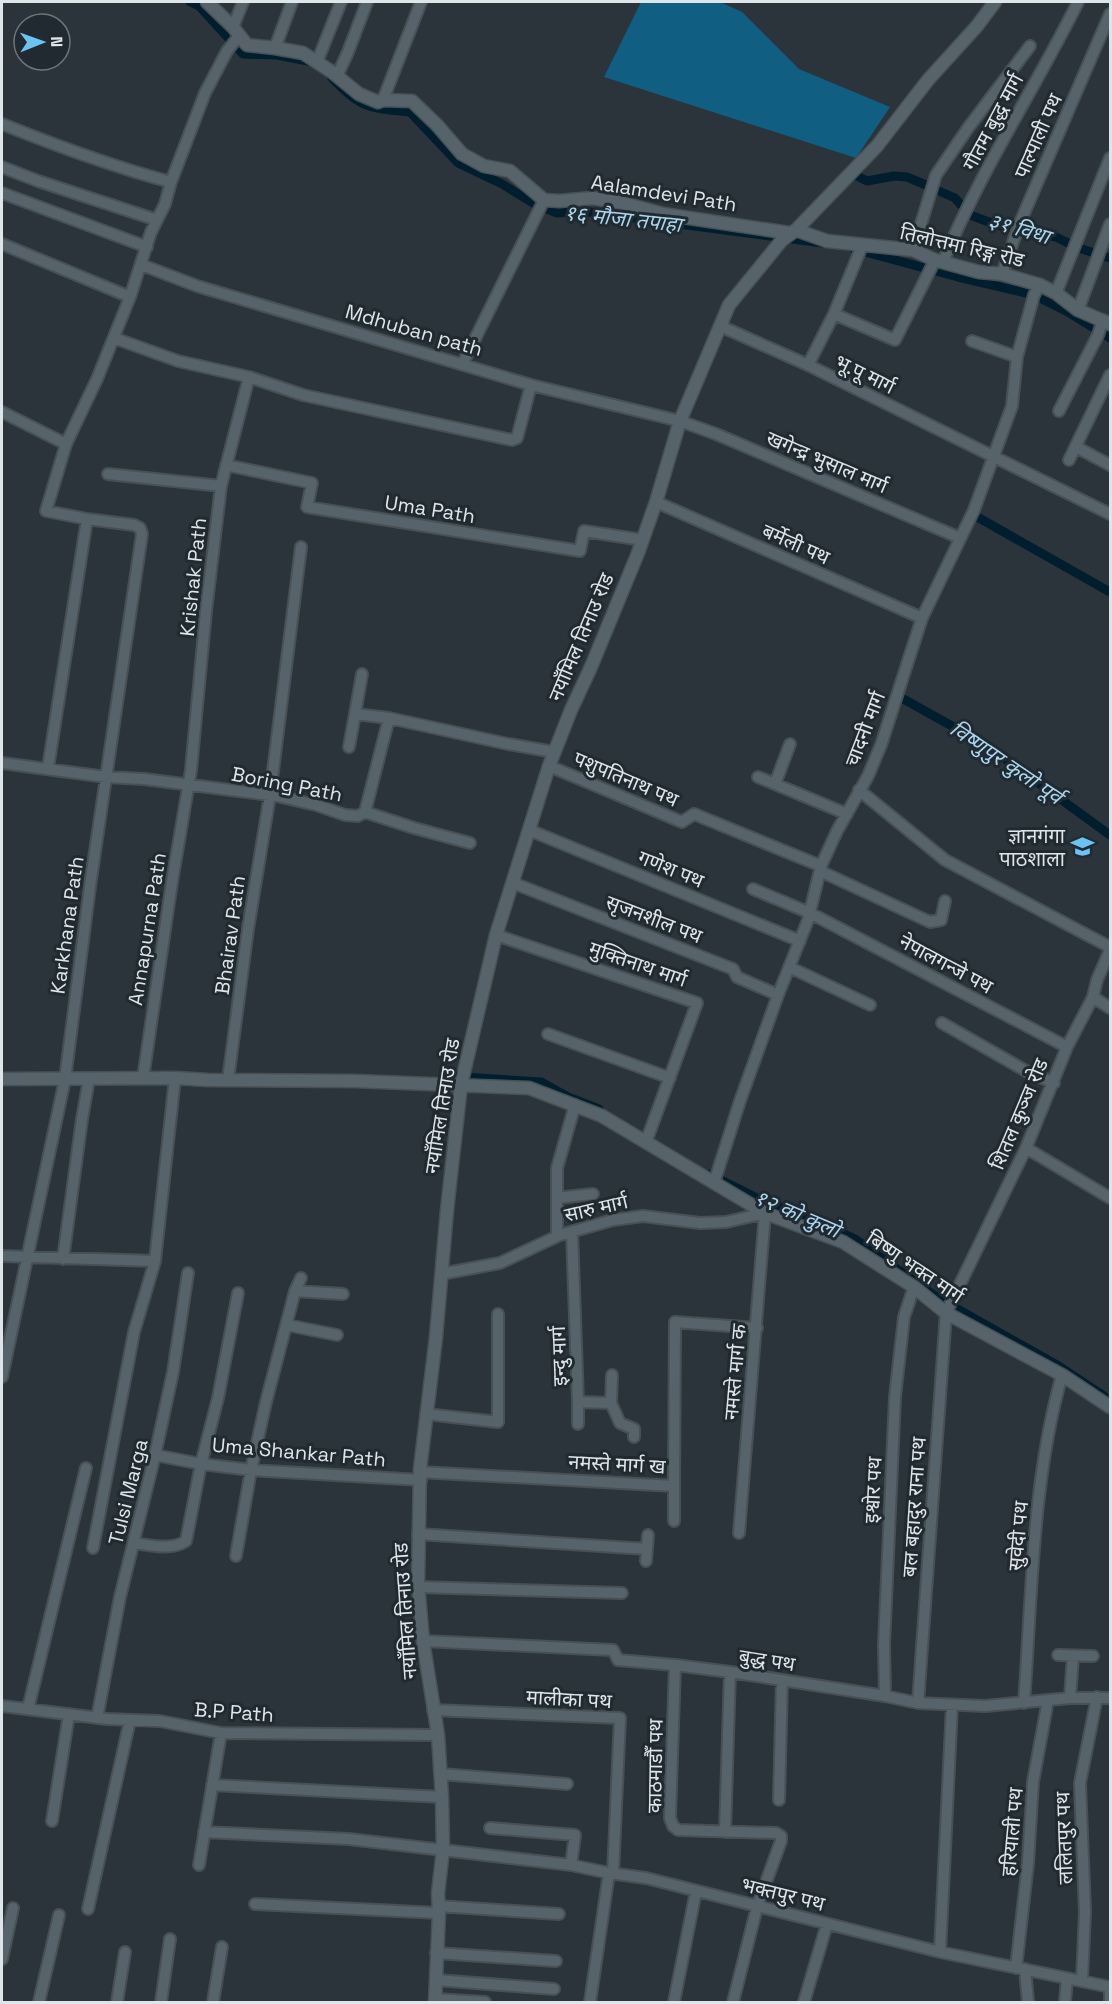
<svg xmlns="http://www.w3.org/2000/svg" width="1112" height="2004" viewBox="0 0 1112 2004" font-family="'Space Grotesk','Noto Sans Devanagari',sans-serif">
	<rect width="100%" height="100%" fill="#2a343a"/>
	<path fill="#105e81" d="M 641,2 L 720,2 L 742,12 L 799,69 L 890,107 L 856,158 L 604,77 Z"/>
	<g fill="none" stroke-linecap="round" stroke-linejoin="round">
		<path stroke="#001e2e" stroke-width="9" d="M 190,2 L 199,6 L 243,54 L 277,55 L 313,62
			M 332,78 C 361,109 369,108 410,112 L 458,163 L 502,184 L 533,203 L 557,213 L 581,211 L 823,243
			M 855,175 L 867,181 L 894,176 L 907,177 L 926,185
			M 939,191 L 955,198 L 961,205
			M 970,215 L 997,225 L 1056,237 L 1068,243
			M 854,249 L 958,277 L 1034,295 L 1066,311 L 1110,338
			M 1082,249 L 1110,258
			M 972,514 L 1110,592
			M 898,696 L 986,745 L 1110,835
			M 463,1077 L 541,1082 L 568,1097 L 599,1109
			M 709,1174 L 765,1202 L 802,1214 L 855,1239 L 938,1298 L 1057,1365 L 1104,1396"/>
		<defs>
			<path id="minor" d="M 233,27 L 243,2
				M 275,48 L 292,2
				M 317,62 L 341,2
				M 337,76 L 348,52 L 367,2
				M 383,100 L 421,2
				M 2,124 C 57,146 113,167 171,182
				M 2,167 L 38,181 L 157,220
				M 2,193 L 147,247
				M 2,244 L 130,297 L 151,232 L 165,204 L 171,182 L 205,93 L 227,51 L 239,36
				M 913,250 L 936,175 L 968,128 L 1030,46
				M 943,262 C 980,171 1035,89 1078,2
				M 142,265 L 197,286 L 531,385 L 680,421 L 716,434 L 960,538
				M 1002,274 L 1019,225 L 1110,14
				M 1056,293 L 1110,158
				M 1078,310 L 1110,224
				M 834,314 L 895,340 L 935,260
				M 720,326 L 808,365 L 1110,514
				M 114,338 L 178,361 L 249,377 L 303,395 L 512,440 L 517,438 L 531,385
				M 972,341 L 1017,357
				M 463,363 L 544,200
				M 808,365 L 834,314 L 862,246
				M 1059,411 L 1098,335 L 1103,320
				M 2,412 L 66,444
				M 1076,447 L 1110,465
				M 1069,460 L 1110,375
				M 226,465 L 312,483 L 307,507 L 580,551 L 584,531 L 643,540
				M 108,474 L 221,486
				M 656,502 L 922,618
				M 362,674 L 355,714 L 389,718
				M 349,747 L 355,714
				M 2,763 L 106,777 L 144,779 L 277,796 L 316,805 L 345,815 L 358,816 L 365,812 L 389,718 L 508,744 L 554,752
				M 549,766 L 682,822 L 694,814 L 821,866
				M 48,768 L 87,519
				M 758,777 L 847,814
				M 775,784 L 790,744
				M 859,790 L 945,860 L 1110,947
				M 365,812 L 414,828 L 470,843
				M 529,830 L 800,941
				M 820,871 L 930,922 L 941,920 L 945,901
				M 513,883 L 733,969 L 737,977 L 778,995
				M 753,889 L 810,913 L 1067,1047
				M 496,935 L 697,1003 L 646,1142
				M 789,967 L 870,1005
				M 1093,997 L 1110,1008
				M 942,1023 L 1026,1071 L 1054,1083
				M 548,1034 L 670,1078
				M 143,1078 L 172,882 L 191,770 L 206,611 L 221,486 L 249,377
				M 228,1080 L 248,929 L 270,795 L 301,547
				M 1026,1148 L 1110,1198
				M 714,1183 L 740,1101 L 778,995 L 808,920 L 821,866 L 837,831 L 868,776 L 881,745 L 922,618 L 974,510 L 1012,406 L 1017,357 L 1034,295 L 1040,285
				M 557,1198 L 593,1194
				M 572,1232 L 578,1402 L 611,1403 L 620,1423 L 634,1429 L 634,1437
				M 557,1236 L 557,1168 L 575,1105
				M 2,1256 L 155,1261
				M 63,1259 L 82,1119 L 89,1079
				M 441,1274 L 500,1263 L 560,1235 L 613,1220 L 643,1216 L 700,1223 L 726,1222 L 765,1213 L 739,1533
				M 295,1291 L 301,1278
				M 238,1293 L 218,1398 L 201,1464 L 251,1470 L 421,1480
				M 287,1325 L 337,1335
				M 2,1377 L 65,1079 L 91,879 L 142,534 L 140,528 L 134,525 L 87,519 L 46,511 L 66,444 L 97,379 L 130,297
				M 611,1403 L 612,1375
				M 426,1414 L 498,1422 L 498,1314
				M 578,1424 L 578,1402
				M 420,1472 L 674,1486 L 675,1322 L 757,1328
				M 674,1521 L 674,1486
				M 418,1534 L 647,1549
				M 134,1543 C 150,1545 171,1551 186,1541 L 201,1464 L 155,1455
				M 93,1548 L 134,1332 L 155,1261 L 175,1078
				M 236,1556 L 251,1470 L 266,1402 L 295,1291 L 343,1294
				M 646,1561 L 648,1535
				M 419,1587 L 622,1593
				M 423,1641 L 613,1650 L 618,1660 L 675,1665 L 730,1672 L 885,1696 L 918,1703 L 985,1706 L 1070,1698 L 1110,1698
				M 1058,1655 L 1093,1656
				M 675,1665 L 670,1818 L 673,1826 L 678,1830 L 776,1833 L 781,1836 L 781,1841 L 757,1907 L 733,2002
				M 885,1696 L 884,1645 L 895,1397 L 904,1317 L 914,1287
				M 1070,1698 L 1073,1656
				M 918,1703 L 946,1313 L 1026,1148 L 1067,1047 L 1093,997 L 1097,980 L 1110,950
				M 1024,1703 C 1032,1594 1032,1481 1062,1375
				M 2,1706 L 107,1719 L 160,1721 L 221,1733 L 438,1735
				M 28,1709 L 86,1468
				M 433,1710 L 620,1718 L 613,1874
				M 97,1718 L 120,1597 L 155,1455 L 173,1372 L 188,1273
				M 441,1774 L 567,1784
				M 212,1785 L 442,1797
				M 779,1800 L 782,1680
				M 52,1821 L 69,1714
				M 490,1828 L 575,1835 L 571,1865
				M 204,1832 L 349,1839 L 571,1865 L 609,1873 L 646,1878 L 940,1952 L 1110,1987
				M 725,1832 L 730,1672
				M 199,1865 L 221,1733
				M 255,1904 L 439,1913
				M 438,1906 L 559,1914
				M 88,1909 L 130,1720
				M 940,1952 L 952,1705
				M 436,1953 L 556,1961
				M 2,1959 L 13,1908
				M 1016,1968 L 1028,1863 L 1033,1782 L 1048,1700
				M 1025,1969 L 1028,2002
				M 436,1980 L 554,1989
				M 1082,1980 L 1085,1912 L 1080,1783 L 1097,1697
				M 435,1999 L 485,2002
				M 39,2002 L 59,1915
				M 117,2002 L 125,1952
				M 161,2002 L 170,1939
				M 213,2002 L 222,1947
				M 590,2002 L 609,1873
				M 674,2002 L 696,1891
				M 804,2002 L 827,1924
				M 1065,2002 L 1067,1978
				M 1110,2002 L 1110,1988"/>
			<path id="tertiary" d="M 207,2 L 233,27 L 247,45 L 275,48 L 303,53 L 332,72 L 359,94 L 378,102 L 383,100 L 412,101 L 437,125 L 462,154 L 484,166 L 510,171 L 544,200 L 559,201 L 593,198 L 623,203 L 663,214 L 789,233
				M 796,230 L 827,241 L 913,250 L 935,260 L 979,272 L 1002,274 L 1040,285 L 1056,293 L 1078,310 L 1110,324
				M 2,1079 L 175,1078 L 208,1080 L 355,1081 L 529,1088 L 602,1116 L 765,1213 L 843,1242 L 914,1287 L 946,1313 L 1062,1375 L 1110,1407
				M 435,2002 L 439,1913 L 438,1893 L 443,1850 L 442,1797 L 438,1735 L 423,1641 L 418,1584 L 420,1469 L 436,1337 L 447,1210 L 461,1085 L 496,935 L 549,766 L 571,710 L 591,667 L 638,553 L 656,502 L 680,421 L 729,305 L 782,240 L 796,230 L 877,146 L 928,80 L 977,26 L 995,2"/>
		</defs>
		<use href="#minor" stroke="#475155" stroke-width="14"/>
		<use href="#tertiary" stroke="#475155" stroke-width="15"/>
		<use href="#minor" stroke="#57636a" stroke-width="10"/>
		<use href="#tertiary" stroke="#57636a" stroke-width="12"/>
	</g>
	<defs>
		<symbol id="school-bare" viewBox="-9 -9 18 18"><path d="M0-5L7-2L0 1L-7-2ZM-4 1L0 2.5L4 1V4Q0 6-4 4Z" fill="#6cc3f2" stroke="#202a30" stroke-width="2.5" paint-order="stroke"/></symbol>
	</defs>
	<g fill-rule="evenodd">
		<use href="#school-bare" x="1066" y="830" width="33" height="33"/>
	</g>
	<g text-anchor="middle" stroke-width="6" stroke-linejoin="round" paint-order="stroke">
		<g font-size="20" fill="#dfe6ea" stroke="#202a30">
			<text transform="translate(993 122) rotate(-62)" y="7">गौतम बुद्ध मार्ग</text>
			<text transform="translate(1038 136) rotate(-66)" y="7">पाल्पाली पथ</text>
			<text transform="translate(664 193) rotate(9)" y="7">Aalamdevi Path</text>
			<text transform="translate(962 246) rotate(13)" y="7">तिलोत्तमा रिङ्ग रोड</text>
			<text transform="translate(414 330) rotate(16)" y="7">Mdhuban path</text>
			<text transform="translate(865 374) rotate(26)" y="7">भू.पू मार्ग</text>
			<text transform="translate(827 462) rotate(23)" y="7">खगेन्द्र भुसाल मार्ग</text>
			<text transform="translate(430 509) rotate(9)" y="7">Uma Path</text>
			<text transform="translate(796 544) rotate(24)" y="7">बर्मेली पथ</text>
			<text transform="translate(193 577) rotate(-84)" y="7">Krishak Path</text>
			<text transform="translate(581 637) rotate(-67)" y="7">नयाँमिल तिनाउ रोड</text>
			<text transform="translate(865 729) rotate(-69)" y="7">चादनी मार्ग</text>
			<text transform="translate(626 779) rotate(23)" y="7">पशुपतिनाथ पथ</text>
			<text transform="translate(287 784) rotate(11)" y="7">Boring Path</text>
			<text transform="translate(671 869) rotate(22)" y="7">गणेश पथ</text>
			<text transform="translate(654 919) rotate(21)" y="7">सृजनशील पथ</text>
			<text transform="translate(67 925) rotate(-82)" y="7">Karkhana Path</text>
			<text transform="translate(147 929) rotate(-81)" y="7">Annapurna Path</text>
			<text transform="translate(230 935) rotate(-82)" y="7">Bhairav Path</text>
			<text transform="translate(638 964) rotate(19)" y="7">मुक्तिनाथ मार्ग</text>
			<text transform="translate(946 964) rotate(28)" y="7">नेपालगन्जे पथ</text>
			<text transform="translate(442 1106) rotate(-81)" y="7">नयाँमिल तिनाउ रोड</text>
			<text transform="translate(1019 1114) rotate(-67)" y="7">शितल कुञ्ज रोड</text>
			<text transform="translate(596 1208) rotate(-13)" y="7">सारु मार्ग</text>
			<text transform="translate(915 1267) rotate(34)" y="7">बिष्णु भक्त मार्ग</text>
			<text transform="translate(559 1356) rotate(-92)" y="7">इन्दु मार्ग</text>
			<text transform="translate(735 1372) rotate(-85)" y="7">नमस्ते मार्ग क</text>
			<text transform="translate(299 1452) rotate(5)" y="7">Uma Shankar Path</text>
			<text transform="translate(617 1464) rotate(3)" y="7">नमस्ते मार्ग ख</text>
			<text transform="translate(873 1490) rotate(-87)" y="7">इश्वोर पथ</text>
			<text transform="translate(128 1492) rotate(-76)" y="7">Tulsi Marga</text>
			<text transform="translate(914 1507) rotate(-86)" y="7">बल बहादुर राना पथ</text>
			<text transform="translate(1018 1536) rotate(-85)" y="7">सुवेदी पथ</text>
			<text transform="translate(405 1611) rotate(-94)" y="7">नयाँमिल तिनाउ रोड</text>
			<text transform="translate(767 1660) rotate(9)" y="7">बुद्ध पथ</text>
			<text transform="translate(569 1699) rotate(3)" y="7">मालीका पथ</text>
			<text transform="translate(234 1712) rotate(4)" y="7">B.P Path</text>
			<text transform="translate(655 1766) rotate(-89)" y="7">काठमाडौँ पथ</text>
			<text transform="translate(1012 1832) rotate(-85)" y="7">हरियाली पथ</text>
			<text transform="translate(1064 1838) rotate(-92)" y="7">ललितपुर पथ</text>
			<text transform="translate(783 1894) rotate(14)" y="7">भक्तपुर पथ</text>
		</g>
		<g font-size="20" fill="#dfe6ea" stroke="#202a30" text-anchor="end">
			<text x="1065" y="843">ज्ञानगंगा<tspan x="1065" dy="23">पाठशाला</tspan></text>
		</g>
		<g font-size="21" font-style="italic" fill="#aad6f0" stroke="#202a30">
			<text transform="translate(623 219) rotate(6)" y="7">१६ मौजा तपाहा</text>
			<text transform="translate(1019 229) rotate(16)" y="7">३१ विधा</text>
			<text transform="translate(1006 763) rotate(34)" y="7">विष्णुपुर कुलो पूर्व</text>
			<text transform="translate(797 1214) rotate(23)" y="7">१२ को कुलो</text>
		</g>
	</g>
	<rect width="1112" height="2004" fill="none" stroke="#dfe6ea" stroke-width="6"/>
	<g transform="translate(42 42) rotate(89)"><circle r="28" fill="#202a30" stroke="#6c757a" stroke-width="1.5"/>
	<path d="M0-4.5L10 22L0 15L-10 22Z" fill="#6cc3f2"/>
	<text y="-9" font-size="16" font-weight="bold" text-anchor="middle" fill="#dfe6ea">N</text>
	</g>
</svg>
